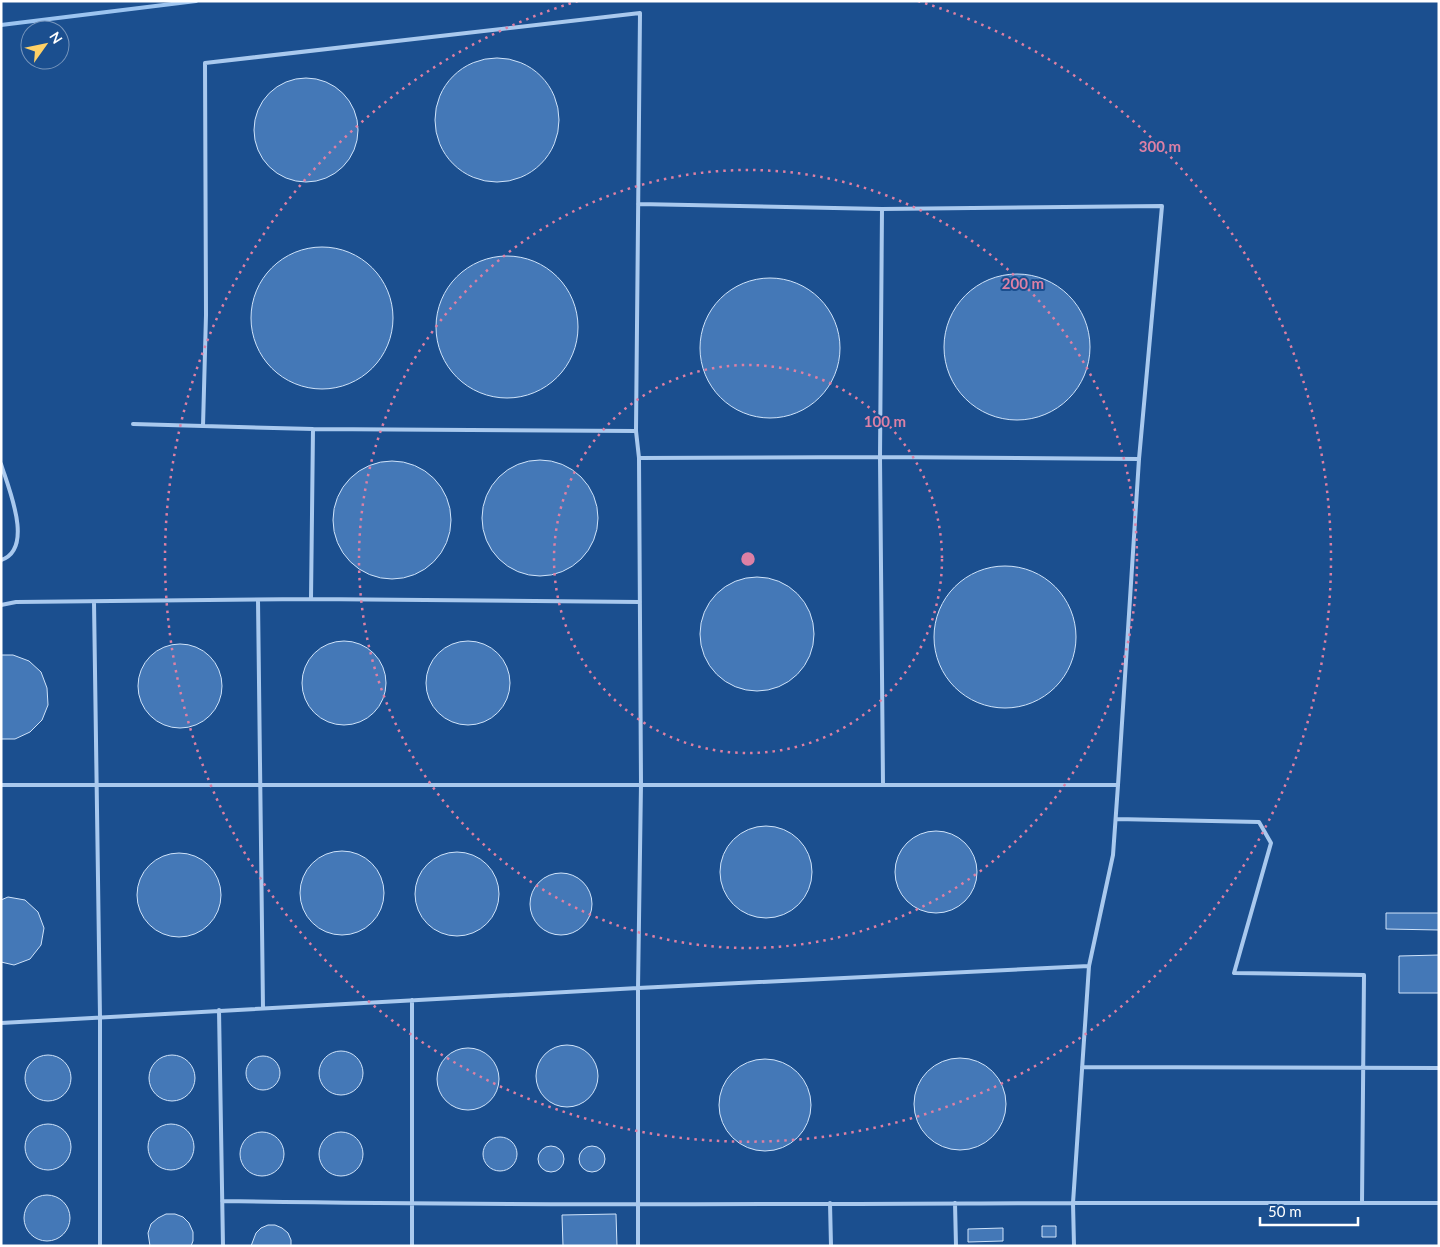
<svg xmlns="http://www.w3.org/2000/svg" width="1440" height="1247" viewBox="0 0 1440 1247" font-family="Lato,sans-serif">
	<rect width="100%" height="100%" fill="#1b4f8f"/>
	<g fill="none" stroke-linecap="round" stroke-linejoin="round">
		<path stroke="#9cc4f0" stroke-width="4" d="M 1,25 L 196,1"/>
	</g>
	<path fill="#4478b7" stroke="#cfe3fa" d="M435 120a62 62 0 1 1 124 0a62 62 0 1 1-124 0Z
		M254 130a52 52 0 1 1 104 0a52 52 0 1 1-104 0Z
		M251 318a71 71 0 1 1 142 0a71 71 0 1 1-142 0Z
		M436 327a71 71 0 1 1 142 0a71 71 0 1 1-142 0Z
		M944 347a73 73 0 1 1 146 0a73 73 0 1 1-146 0Z
		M700 348a70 70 0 1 1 140 0a70 70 0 1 1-140 0Z
		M482 518a58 58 0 1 1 116 0a58 58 0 1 1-116 0Z
		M333 520a59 59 0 1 1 118 0a59 59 0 1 1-118 0Z
		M934 637a71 71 0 1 1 142 0a71 71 0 1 1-142 0Z
		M700 634a57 57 0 1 1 114 0a57 57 0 1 1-114 0Z
		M426 683a42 42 0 1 1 84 0a42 42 0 1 1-84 0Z
		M302 683a42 42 0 1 1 84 0a42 42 0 1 1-84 0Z
		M138 686a42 42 0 1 1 84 0a42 42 0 1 1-84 0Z
		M 1,655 L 13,655 L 29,661 L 41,672 L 47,688 L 48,705 L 42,720 L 30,732 L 15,739 L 1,739 Z
		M720 872a46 46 0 1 1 92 0a46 46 0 1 1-92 0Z
		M895 872a41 41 0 1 1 82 0a41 41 0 1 1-82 0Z
		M300 893a42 42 0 1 1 84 0a42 42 0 1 1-84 0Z
		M415 894a42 42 0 1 1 84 0a42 42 0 1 1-84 0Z
		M137 895a42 42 0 1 1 84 0a42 42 0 1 1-84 0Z
		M530 904a31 31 0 1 1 62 0a31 31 0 1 1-62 0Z
		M 8,897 L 25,900 L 38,912 L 44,928 L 41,945 L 30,959 L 14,965 L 1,962 L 1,900 Z
		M 1386,913 L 1439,913 L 1439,930 L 1386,929 Z
		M 1439,955 L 1439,993 L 1399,993 L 1399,956 Z
		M536 1076a31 31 0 1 1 62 0a31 31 0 1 1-62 0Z
		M437 1079a31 31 0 1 1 62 0a31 31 0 1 1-62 0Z
		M319 1073a22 22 0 1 1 44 0a22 22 0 1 1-44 0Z
		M25 1078a23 23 0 1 1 46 0a23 23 0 1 1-46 0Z
		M149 1078a23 23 0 1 1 46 0a23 23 0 1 1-46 0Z
		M246 1073a17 17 0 1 1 34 0a17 17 0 1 1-34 0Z
		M914 1104a46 46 0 1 1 92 0a46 46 0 1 1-92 0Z
		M719 1105a46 46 0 1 1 92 0a46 46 0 1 1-92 0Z
		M25 1147a23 23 0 1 1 46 0a23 23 0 1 1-46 0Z
		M148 1147a23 23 0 1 1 46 0a23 23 0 1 1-46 0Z
		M319 1154a22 22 0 1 1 44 0a22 22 0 1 1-44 0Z
		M240 1154a22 22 0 1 1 44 0a22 22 0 1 1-44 0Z
		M483 1154a17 17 0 1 1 34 0a17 17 0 1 1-34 0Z
		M538 1159a13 13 0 1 1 26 0a13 13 0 1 1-26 0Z
		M579 1159a13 13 0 1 1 26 0a13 13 0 1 1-26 0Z
		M24 1218a23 23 0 1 1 46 0a23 23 0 1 1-46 0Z
		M 166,1214 L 175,1214 L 183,1217 L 189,1223 L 193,1232 L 193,1241 L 191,1246 L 150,1246 L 148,1233 L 151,1224 L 158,1218 Z
		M 616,1214 L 617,1246 L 563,1246 L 562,1215 Z
		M 268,1225 L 275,1225 L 282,1228 L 288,1233 L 291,1240 L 291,1246 L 251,1246 L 256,1233 L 261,1228 Z
		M 1042,1226 L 1056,1226 L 1056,1237 L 1042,1237 Z
		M 1003,1228 L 1003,1241 L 968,1242 L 968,1229 Z"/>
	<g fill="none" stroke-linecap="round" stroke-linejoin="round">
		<path stroke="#a9c9ee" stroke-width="4" d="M 638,204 L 882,209 L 880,457 L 883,784
			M 882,209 L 1162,206 L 1139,459
			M 133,424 L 203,426
			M 313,429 L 311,599 L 640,602
			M 636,431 L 313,429 L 203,426 L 206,315 L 205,63 L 640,13 L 636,431 L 639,458 L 641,784 L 638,988 L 638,1246
			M 1,464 C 8,487 35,549 1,560
			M 258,600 L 263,1008
			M 94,602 L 100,1017 L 100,1246
			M 1,605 L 16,602 L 311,599
			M 1,785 L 1118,785 L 1139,459 L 880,457 L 639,458
			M 1116,819 L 1259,822 L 1271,843 L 1234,973 L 1364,975 L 1362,1203
			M 219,1010 L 223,1246
			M 1,1023 L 638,988 L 1089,966 L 1113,855 L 1118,785
			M 1082,1067 L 1439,1068
			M 222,1201 C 506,1206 790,1204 1073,1203 L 1089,966
			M 830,1203 L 831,1246
			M 955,1203 L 956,1246
			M 412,1246 L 412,1000
			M 1074,1246 L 1073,1203 L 1439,1203"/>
	</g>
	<g fill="none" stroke="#dd80a5" stroke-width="2.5" stroke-dasharray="2.5 5">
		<circle cx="748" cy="559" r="194"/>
		<circle cx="748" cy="559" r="389"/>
		<path d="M918 1A583 583 0 1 1 578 1"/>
	</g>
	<circle cx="748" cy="559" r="8" fill="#dd80a5" stroke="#1b4f8f" stroke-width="2.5"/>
	<g font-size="15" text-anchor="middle" font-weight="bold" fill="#dd80a5" stroke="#1b4f8f" stroke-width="4" stroke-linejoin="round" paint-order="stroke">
		<text x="1160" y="152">300 m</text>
		<text x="1023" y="289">200 m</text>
		<text x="885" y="427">100 m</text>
	</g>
	<rect width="1440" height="1247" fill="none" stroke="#ffffff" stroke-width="5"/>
	<g transform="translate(45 45) rotate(57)"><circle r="24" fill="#1b4f8f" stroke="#7695bc"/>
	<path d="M0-4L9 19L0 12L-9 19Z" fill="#ffd166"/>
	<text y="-8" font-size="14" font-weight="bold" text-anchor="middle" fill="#ffffff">N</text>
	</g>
	<path d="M1260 1217v8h98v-8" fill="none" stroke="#ffffff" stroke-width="2.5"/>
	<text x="1268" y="1217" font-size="15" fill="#ffffff" stroke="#1b4f8f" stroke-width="4" paint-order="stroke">50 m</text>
</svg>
